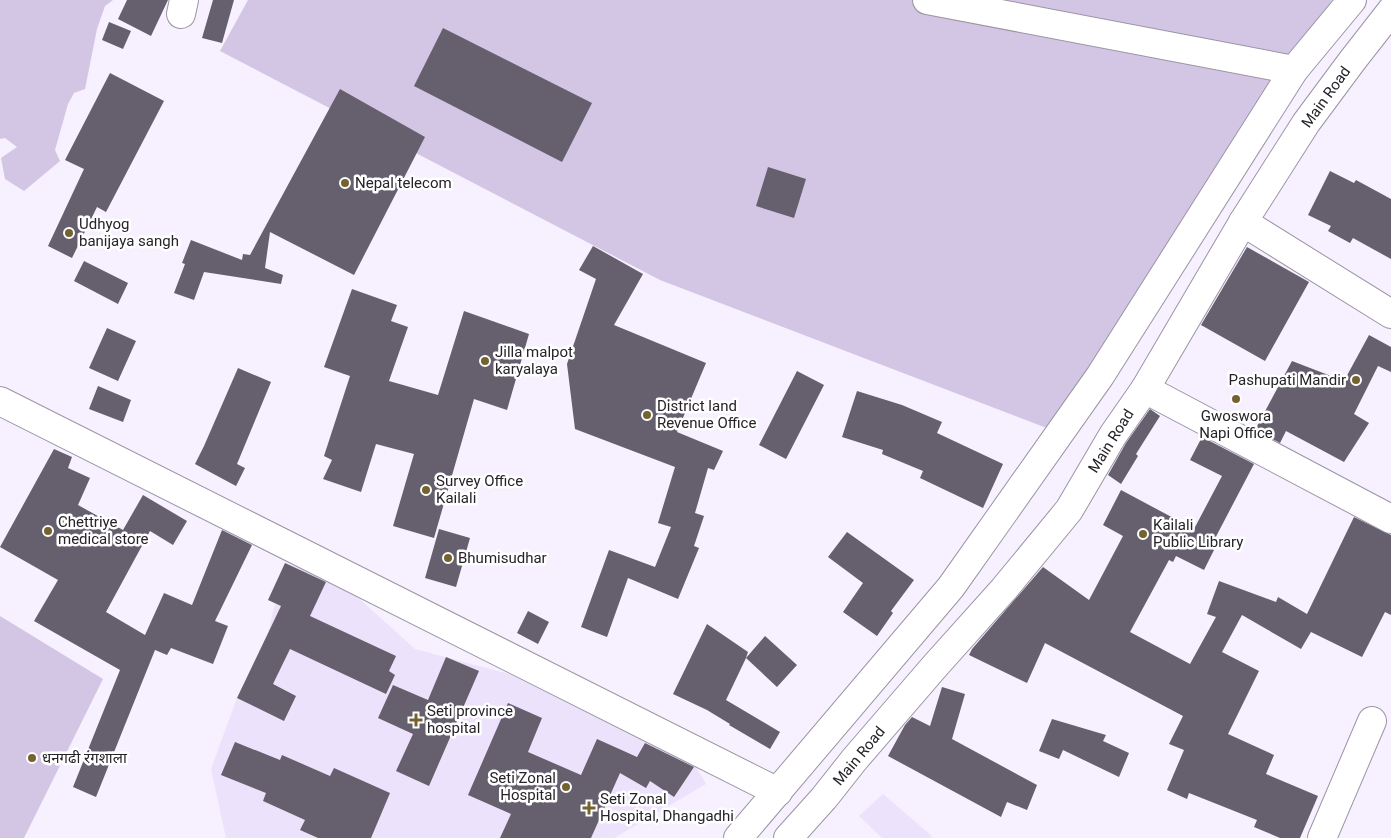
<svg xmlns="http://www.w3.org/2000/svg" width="1391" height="838" viewBox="0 0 1391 838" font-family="Roboto,'Noto Sans Devanagari',sans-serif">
	<rect width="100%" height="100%" fill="#f6f0ff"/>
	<path fill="#ede2fb" d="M 285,563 L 345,586 L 415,649 L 509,674 L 646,741 L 677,753 L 695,765 L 706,784 L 614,838 L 226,838 L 211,769 L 237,698 L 268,633 Z
		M 883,794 L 932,836 L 931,838 L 882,838 L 859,816 Z"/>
	<path fill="#d3c6e4" d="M 0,0 L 113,0 L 105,6 L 97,29 L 85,89 L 74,93 L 68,104 L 55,150 L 60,161 L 24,191 L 5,179 L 1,158 L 17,147 L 5,138 L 0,139 Z
		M 248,0 L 1332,0 L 1052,430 L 660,280 L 220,51 Z
		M 0,616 L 103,679 L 24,838 L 0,838 Z"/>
	<path fill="#655f6e" d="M 127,0 L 168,0 L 151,36 L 118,19 Z
		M 213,0 L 234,0 L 222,43 L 202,38 Z
		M 109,22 L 131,31 L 123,49 L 102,40 Z
		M 443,28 L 592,103 L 562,162 L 414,86 Z
		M 110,73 L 164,101 L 106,212 L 97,207 L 72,258 L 48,246 L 84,169 L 65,160 Z
		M 340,89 L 425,137 L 354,275 L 270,232 L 265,268 L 283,275 L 281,284 L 204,272 L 194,300 L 174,293 L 185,264 L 182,263 L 191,240 L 242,260 L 243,254 L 250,255 Z
		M 768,167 L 806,179 L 794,218 L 756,206 Z
		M 1330,171 L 1354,183 L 1356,180 L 1391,199 L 1391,259 L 1353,238 L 1350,243 L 1328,231 L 1331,226 L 1308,215 Z
		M 593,246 L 643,274 L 614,325 L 706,363 L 677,432 L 723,451 L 714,470 L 708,468 L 695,513 L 704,516 L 694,546 L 699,548 L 678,599 L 628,578 L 607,637 L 581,627 L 609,550 L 655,567 L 671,527 L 658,523 L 675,467 L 575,429 L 567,364 L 596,279 L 579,270 Z
		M 1247,247 L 1309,282 L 1265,361 L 1201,325 Z
		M 84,261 L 128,283 L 118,304 L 74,281 Z
		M 352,289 L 397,305 L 391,321 L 408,327 L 389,381 L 438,395 L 464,311 L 529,334 L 507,410 L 474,399 L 434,538 L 393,526 L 414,454 L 376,444 L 361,492 L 323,479 L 332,460 L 324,456 L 350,376 L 324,367 Z
		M 107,328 L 136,341 L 118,381 L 89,368 Z
		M 1369,335 L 1391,347 L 1391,372 L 1378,366 L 1354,414 L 1369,423 L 1344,462 L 1286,431 L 1280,443 L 1255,430 L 1292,361 L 1344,381 Z
		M 238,368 L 271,382 L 237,464 L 245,468 L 236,486 L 195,464 L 204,446 Z
		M 797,371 L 824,385 L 786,459 L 759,445 Z
		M 98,386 L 131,400 L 123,422 L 89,409 Z
		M 857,391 L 902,405 L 942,422 L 937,433 L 1003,464 L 983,508 L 920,478 L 923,471 L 882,454 L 883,450 L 842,437 Z
		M 1150,409 L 1160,416 L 1136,454 L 1138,456 L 1121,484 L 1108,475 L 1126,443 Z
		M 1202,437 L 1254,464 L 1210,548 L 1214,550 L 1204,570 L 1176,556 L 1173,562 L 1169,560 L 1130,632 L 1190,664 L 1216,617 L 1207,614 L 1219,581 L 1276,602 L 1278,597 L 1307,614 L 1354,517 L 1391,535 L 1391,615 L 1385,612 L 1362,657 L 1311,632 L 1301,649 L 1242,615 L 1222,652 L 1259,671 L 1228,734 L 1274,755 L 1266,774 L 1318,796 L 1300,838 L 1280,838 L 1254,827 L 1257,820 L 1189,793 L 1187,799 L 1167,790 L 1184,750 L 1169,744 L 1183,716 L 1045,643 L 1027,683 L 969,655 L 972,649 L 1043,567 L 1089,600 L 1123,536 L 1103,525 L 1121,490 L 1194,529 L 1222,476 L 1190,460 Z
		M 54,449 L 72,457 L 68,468 L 90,478 L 78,505 L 123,530 L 143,495 L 187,521 L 173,545 L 150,531 L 106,612 L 145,635 L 164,593 L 192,605 L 222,530 L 252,545 L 215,621 L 228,626 L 213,664 L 171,648 L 167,655 L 155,650 L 96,797 L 73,787 L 120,670 L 34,621 L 58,580 L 0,547 Z
		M 439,529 L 470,538 L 456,587 L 425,578 Z
		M 847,532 L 914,580 L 891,611 L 893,613 L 877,636 L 843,612 L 863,583 L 828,557 Z
		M 285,563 L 326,582 L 310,616 L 396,656 L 389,671 L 395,675 L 386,694 L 290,649 L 273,684 L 296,696 L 284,721 L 237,698 L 281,606 L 268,600 Z
		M 528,611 L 549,622 L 538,644 L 517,633 Z
		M 707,624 L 748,652 L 746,658 L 765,636 L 797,665 L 777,687 L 746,658 L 726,700 L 780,732 L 770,749 L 729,725 L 730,724 L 707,710 L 673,694 Z
		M 446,657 L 479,671 L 429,786 L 396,771 L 413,734 L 378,718 L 393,685 L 428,700 Z
		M 942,687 L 965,694 L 952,739 L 1037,785 L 1027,810 L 1007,802 L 1001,817 L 888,756 L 905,725 L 912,717 L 930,726 Z
		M 508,703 L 542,718 L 528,752 L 581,775 L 597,739 L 637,757 L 645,743 L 694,767 L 674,797 L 650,781 L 646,788 L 620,773 L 591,838 L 500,838 L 511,814 L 468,795 Z
		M 1052,719 L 1106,735 L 1103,741 L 1129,753 L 1119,777 L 1063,750 L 1059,759 L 1039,751 Z
		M 235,742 L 280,760 L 282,755 L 330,776 L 334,768 L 390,793 L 371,838 L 318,838 L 300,830 L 305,820 L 263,801 L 266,793 L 221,775 Z"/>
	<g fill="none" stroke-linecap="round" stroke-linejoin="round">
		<defs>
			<path id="minor" d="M 927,0 L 1294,70
				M 181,14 L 184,0
				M 1243,222 L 1391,314
				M 1145,389 L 1391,519
				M 0,401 L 778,792
				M 1322,838 L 1372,721"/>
			<path id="major" d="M 738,838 L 951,587 L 1100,376 L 1294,70 L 1352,0
				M 788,838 L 824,798 L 854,760 L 935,666 L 1004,589 L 1069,510 L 1113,435 L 1145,389 L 1243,222 L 1306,123 L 1352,61 L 1391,11"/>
		</defs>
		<use href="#minor" stroke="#9b94a4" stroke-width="30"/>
		<use href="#major" stroke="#9b94a4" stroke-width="30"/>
		<use href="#minor" stroke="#fff" stroke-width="28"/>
		<use href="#major" stroke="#fff" stroke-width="28"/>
	</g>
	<g fill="#746331" stroke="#fff" stroke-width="2">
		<circle cx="345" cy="183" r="5"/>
		<circle cx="69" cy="233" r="5"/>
		<circle cx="485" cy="361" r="5"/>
		<circle cx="1356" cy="380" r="5"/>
		<circle cx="1236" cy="399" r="5"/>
		<circle cx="647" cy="415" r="5"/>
		<circle cx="426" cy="490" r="5"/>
		<circle cx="48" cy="531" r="5"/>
		<circle cx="1143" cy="534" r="5"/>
		<circle cx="448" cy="558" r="5"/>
		<path d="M413.5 712.5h5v5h5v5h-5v5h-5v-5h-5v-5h5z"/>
		<circle cx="32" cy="758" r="5"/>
		<circle cx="566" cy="787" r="5"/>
		<path d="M586.5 800.5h5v5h5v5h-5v5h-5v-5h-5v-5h5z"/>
	</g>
	<g text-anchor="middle" stroke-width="5" stroke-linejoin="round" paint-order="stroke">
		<g font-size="15" fill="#262329" stroke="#fff">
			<text transform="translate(1326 97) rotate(-54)" y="5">Main Road</text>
			<text transform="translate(1111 441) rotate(-58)" y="5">Main Road</text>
			<text transform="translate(859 756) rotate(-50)" y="5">Main Road</text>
		</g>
		<g font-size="15" fill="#262329" stroke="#fff" text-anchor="start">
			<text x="355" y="188">Nepal telecom</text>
			<text x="79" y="229">Udhyog<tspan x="79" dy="17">banijaya sangh</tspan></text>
			<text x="495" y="357">Jilla malpot<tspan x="495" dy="17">karyalaya</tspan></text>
			<text x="1346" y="385" text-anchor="end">Pashupati Mandir</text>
			<text x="657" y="411">District land<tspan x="657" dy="17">Revenue Office</tspan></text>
			<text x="1236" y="421" text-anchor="middle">Gwoswora<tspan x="1236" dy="17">Napi Office</tspan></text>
			<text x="436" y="486">Survey Office<tspan x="436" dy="17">Kailali</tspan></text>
			<text x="58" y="527">Chettriye<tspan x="58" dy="17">medical store</tspan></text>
			<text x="1153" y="530">Kailali<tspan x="1153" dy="17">Public Library</tspan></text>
			<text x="458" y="563">Bhumisudhar</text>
			<text x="427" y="716">Seti province<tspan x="427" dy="17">hospital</tspan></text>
			<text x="42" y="763">धनगढी रंगशाला</text>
			<text x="556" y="783" text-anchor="end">Seti Zonal<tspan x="556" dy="17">Hospital</tspan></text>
			<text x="600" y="804">Seti Zonal<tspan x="600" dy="17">Hospital, Dhangadhi</tspan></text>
		</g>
	</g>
</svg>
